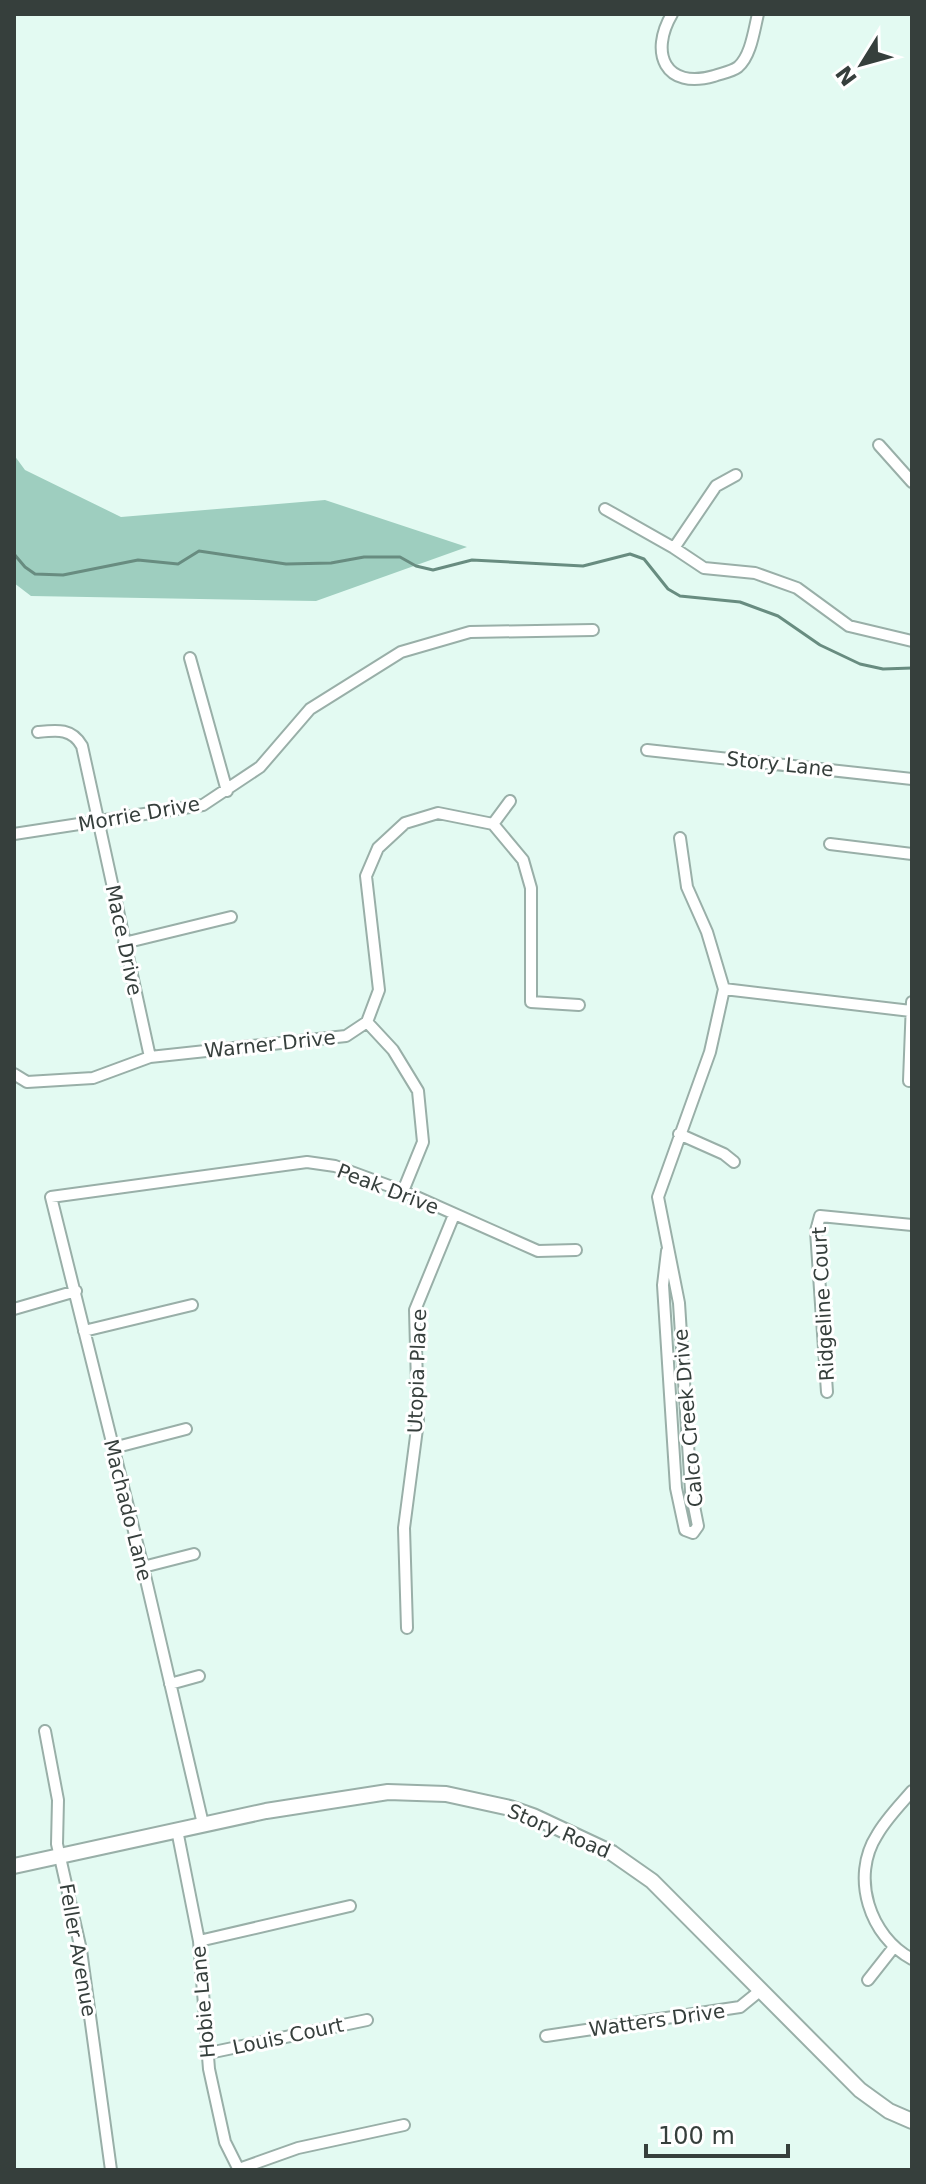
<svg xmlns="http://www.w3.org/2000/svg" width="926" height="2184" viewBox="0 0 926 2184" font-family="'DejaVu Sans',sans-serif">
	<rect width="100%" height="100%" fill="#e3faf2"/>
	<path fill="#9ecebf" d="M 14,455 L 25,470 L 121,517 L 325,500 L 467,547 L 316,601 L 31,596 L 14,583 Z"/>
	<g fill="none" stroke-linecap="round" stroke-linejoin="round">
		<path stroke="#688c80" stroke-width="3" d="M 14,554 L 25,567 L 35,574 L 63,575 L 138,560 L 178,564 L 199,551 L 286,564 L 331,563 L 364,557 L 400,557 L 416,566 L 433,570 L 472,560 L 583,566 L 630,554 L 644,559 L 668,589 L 680,596 L 740,602 L 778,616 L 820,645 L 860,664 L 883,669 L 912,668"/>
		<defs>
			<path id="street" d="M 672,14 C 649,53 665,90 714,76 C 722,73 731,72 738,67 C 751,56 754,30 758,14
				M 879,445 L 912,482
				M 605,509 L 674,548 L 704,568 L 755,573 L 797,588 L 849,626 L 912,641
				M 674,548 L 716,486 L 736,475
				M 190,658 L 227,791
				M 38,732 C 57,730 72,728 82,746 L 150,1057
				M 647,750 L 912,779
				M 493,824 L 510,801
				M 14,834 L 203,805 L 260,767 L 310,709 L 401,652 L 470,632 L 593,630
				M 830,844 L 912,854
				M 124,943 L 231,917
				M 724,989 L 911,1011
				M 367,1022 L 393,1050 L 418,1091 L 423,1142 L 403,1191
				M 14,1074 L 27,1082 L 93,1078 L 150,1057 L 346,1036 L 367,1022 L 379,990 L 366,876 L 378,848 L 405,823 L 438,813 L 493,824 L 523,860 L 531,888 L 531,1002 L 579,1005
				M 909,1081 L 912,1002
				M 679,1134 L 724,1154 L 734,1162
				M 667,1251 L 663,1285 L 676,1488 L 685,1530 L 693,1533 L 698,1526 L 691,1491 L 679,1303 L 658,1197 L 710,1052 L 724,989 L 707,932 L 687,887 L 680,838
				M 14,1309 L 76,1291
				M 84,1331 L 192,1305
				M 827,1392 L 816,1231 L 820,1216 L 912,1225
				M 113,1448 L 186,1429
				M 143,1567 L 194,1554
				M 407,1628 L 404,1528 L 418,1421 L 415,1310 L 454,1215
				M 170,1684 L 199,1676
				M 45,1731 L 58,1800 L 57,1844 L 81,1950 L 111,2170
				M 912,1791 C 900,1805 886,1819 877,1835 C 850,1877 870,1937 912,1959
				M 203,1824 L 143,1567 L 51,1197 L 307,1162 L 335,1166 L 403,1191 L 538,1251 L 576,1250
				M 177,1830 L 199,1941 L 209,2069 L 225,2142 L 239,2170
				M 199,1941 L 350,1906
				M 868,1980 L 894,1947
				M 546,2036 L 740,2007 L 761,1990
				M 209,2053 L 367,2020
				M 239,2169 L 298,2148 L 404,2125"/>
			<path id="secondary" d="M 14,1866 L 266,1811 L 388,1792 L 446,1794 L 510,1808 L 533,1816 L 612,1853 L 652,1881 L 860,2090 L 889,2111 L 912,2121"/>
		</defs>
		<use href="#street" stroke="#99afa8" stroke-width="14"/>
		<use href="#secondary" stroke="#99afa8" stroke-width="18"/>
		<use href="#street" stroke="#fff" stroke-width="10"/>
		<use href="#secondary" stroke="#fff" stroke-width="14"/>
	</g>
	<g text-anchor="middle" stroke-width="6" stroke-linejoin="round" paint-order="stroke">
		<g font-size="20" fill="#363f3c" stroke="#fff">
			<text transform="translate(780 764) rotate(6)" y="7">Story Lane</text>
			<text transform="translate(139 814) rotate(-10)" y="7">Morrie Drive</text>
			<text transform="translate(124 940) rotate(78)" y="7">Mace Drive</text>
			<text transform="translate(270 1044) rotate(-6)" y="7">Warner Drive</text>
			<text transform="translate(388 1189) rotate(21)" y="7">Peak Drive</text>
			<text transform="translate(823 1304) rotate(-93)" y="7">Ridgeline Court</text>
			<text transform="translate(417 1371) rotate(-88)" y="7">Utopia Place</text>
			<text transform="translate(688 1418) rotate(-95)" y="7">Calco Creek Drive</text>
			<text transform="translate(128 1510) rotate(76)" y="7">Machado Lane</text>
			<text transform="translate(559 1831) rotate(23)" y="7">Story Road</text>
			<text transform="translate(78 1950) rotate(80)" y="7">Feller Avenue</text>
			<text transform="translate(203 2002) rotate(-95)" y="7">Hobie Lane</text>
			<text transform="translate(657 2020) rotate(-8)" y="7">Watters Drive</text>
			<text transform="translate(288 2036) rotate(-12)" y="7">Louis Court</text>
		</g>
	</g>
	<rect width="926" height="2184" fill="none" stroke="#363f3c" stroke-width="32"/>
	<g transform="translate(862 64) rotate(233)" stroke="#ffffff" stroke-width="6" paint-order="stroke">
	<path d="M0-6L14 30L0 20L-14 30Z" fill="#363f3c"/>
	<text y="-12" font-size="22" font-weight="bold" text-anchor="middle" fill="#363f3c">N</text>
	</g>
	<path d="M646 2144v12h142v-12" fill="none" stroke="#363f3c" stroke-width="4"/>
	<text x="658" y="2144" font-size="24" fill="#363f3c" stroke="#ffffff" stroke-width="6" paint-order="stroke">100 m</text>
</svg>
